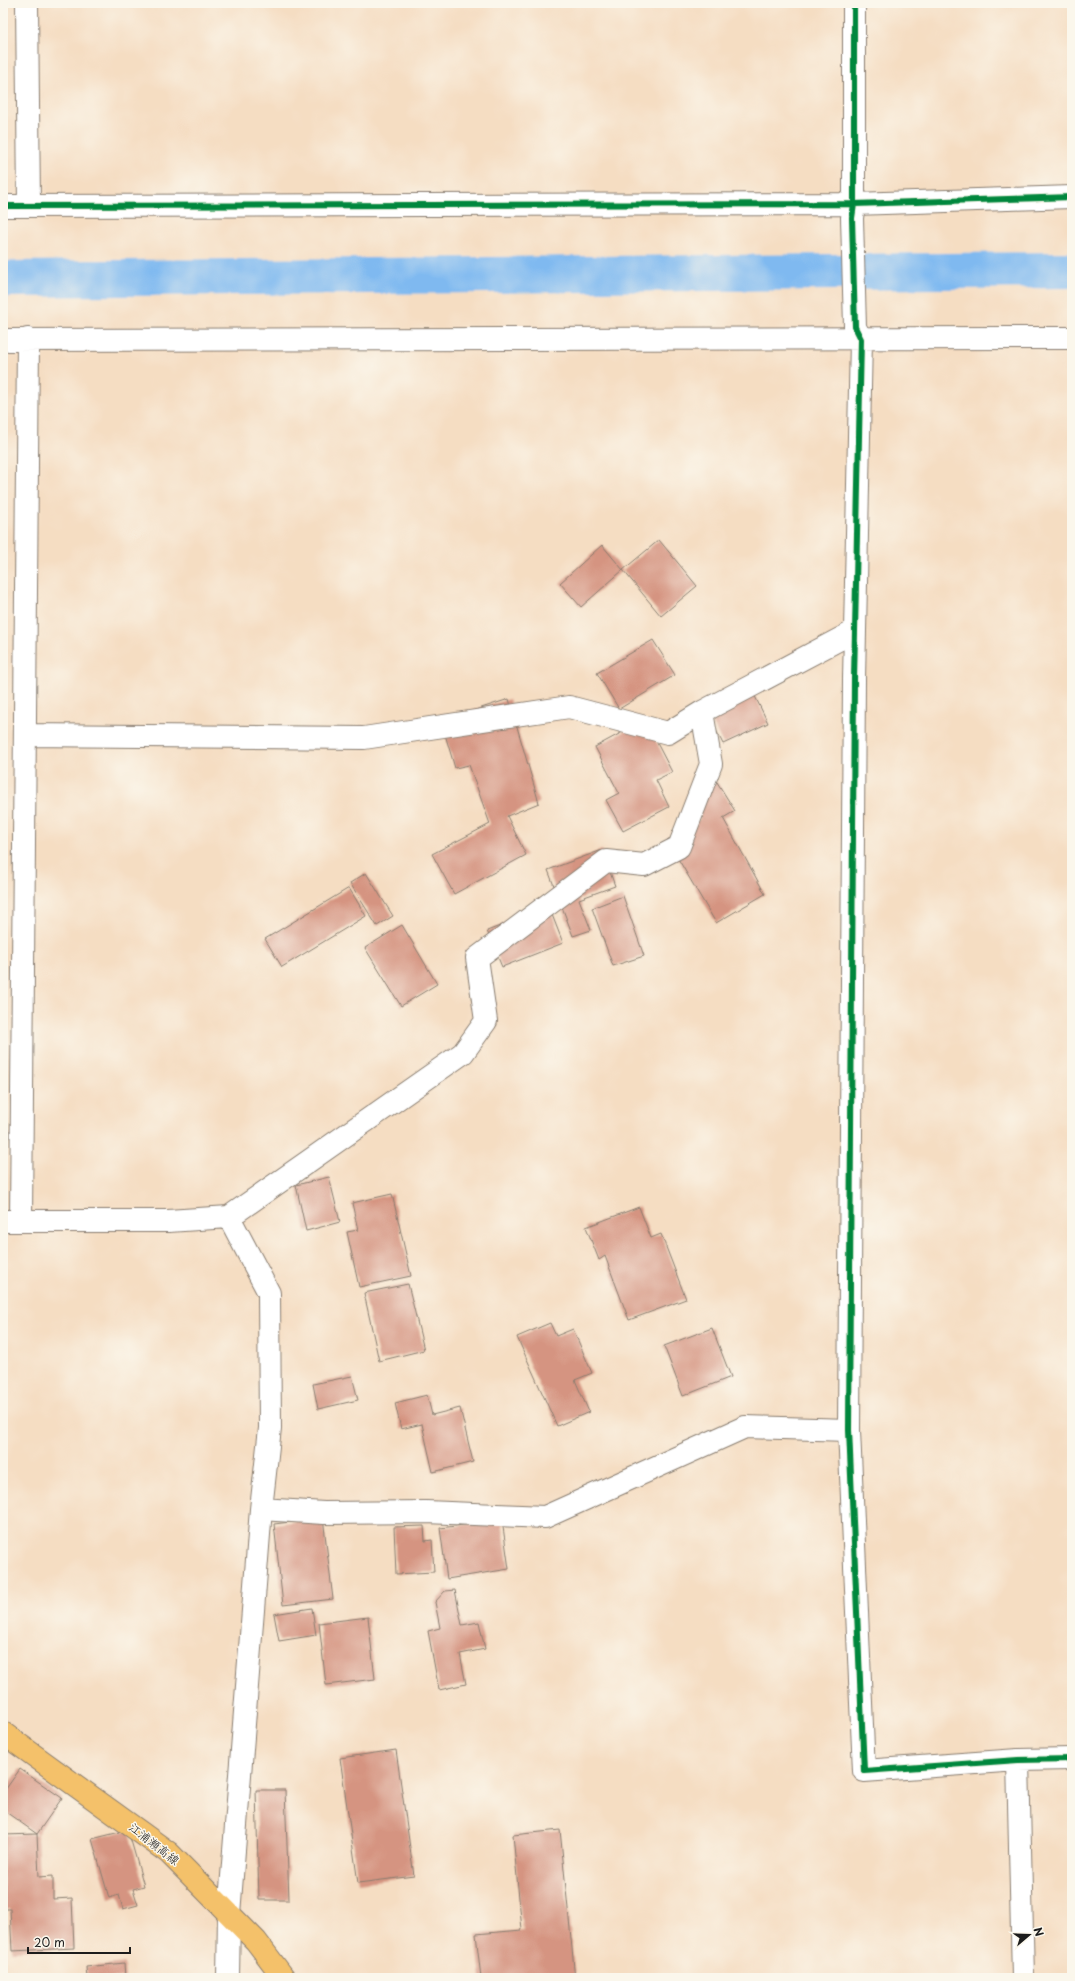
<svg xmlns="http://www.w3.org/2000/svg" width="1075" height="1981" viewBox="0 0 1075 1981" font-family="'Playpen Sans','Klee One',sans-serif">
	<rect width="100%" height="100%" fill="#fbf7ec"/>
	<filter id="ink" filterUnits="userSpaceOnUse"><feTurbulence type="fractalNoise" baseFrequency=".025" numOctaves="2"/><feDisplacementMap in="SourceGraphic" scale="8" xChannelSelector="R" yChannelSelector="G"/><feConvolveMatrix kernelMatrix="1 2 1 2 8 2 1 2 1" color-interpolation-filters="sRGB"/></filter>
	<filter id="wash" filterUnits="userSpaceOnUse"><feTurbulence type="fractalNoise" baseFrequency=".012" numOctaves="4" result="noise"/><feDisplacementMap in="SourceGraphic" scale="16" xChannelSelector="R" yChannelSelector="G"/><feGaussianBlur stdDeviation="0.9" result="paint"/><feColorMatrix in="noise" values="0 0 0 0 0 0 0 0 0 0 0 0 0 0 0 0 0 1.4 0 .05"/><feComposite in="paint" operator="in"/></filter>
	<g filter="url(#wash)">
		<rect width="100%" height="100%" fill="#f5ddc2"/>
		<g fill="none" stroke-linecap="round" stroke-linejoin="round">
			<path stroke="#7fb9f0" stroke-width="36" d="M 3,279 L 1072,270"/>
		</g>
		<g id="blocks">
			<path fill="#d59481" d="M 659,540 L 697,586 L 661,616 L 623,570 Z
				M 602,545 L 623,570 L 581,607 L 560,583 Z
				M 653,640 L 675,675 L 619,709 L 597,673 Z
				M 751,688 L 768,723 L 723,744 L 706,710 Z
				M 509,699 L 539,803 L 507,816 L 526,855 L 454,894 L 432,854 L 490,824 L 469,765 L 455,768 L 441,721 Z
				M 645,720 L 672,772 L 656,780 L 669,807 L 623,831 L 606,800 L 619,793 L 595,747 Z
				M 717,782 L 735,811 L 723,818 L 765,894 L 716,923 L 667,840 L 700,819 L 694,796 Z
				M 602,850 L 615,886 L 579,899 L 591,930 L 573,936 L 548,870 Z
				M 366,873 L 393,916 L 377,926 L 350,883 Z
				M 349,888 L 366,916 L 282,967 L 265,939 Z
				M 623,896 L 644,956 L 613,966 L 592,908 Z
				M 549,907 L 563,943 L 502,967 L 487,931 Z
				M 402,925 L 437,984 L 401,1006 L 365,948 Z
				M 329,1177 L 340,1222 L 306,1231 L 296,1185 Z
				M 392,1194 L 411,1276 L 359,1287 L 347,1232 L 358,1230 L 352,1203 Z
				M 639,1207 L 651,1238 L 661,1234 L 686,1299 L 629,1320 L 605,1256 L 599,1260 L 586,1227 Z
				M 408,1284 L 424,1350 L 379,1361 L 364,1293 Z
				M 550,1323 L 556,1336 L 573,1329 L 592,1373 L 575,1380 L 589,1412 L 557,1426 L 517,1337 Z
				M 712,1328 L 731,1377 L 683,1396 L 664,1346 Z
				M 352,1376 L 358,1400 L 318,1409 L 313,1384 Z
				M 427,1395 L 432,1415 L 460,1408 L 473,1462 L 433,1472 L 422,1424 L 401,1429 L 395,1403 Z
				M 323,1518 L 333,1599 L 283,1605 L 274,1524 Z
				M 502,1520 L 509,1569 L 447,1579 L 440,1528 Z
				M 424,1526 L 425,1541 L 432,1540 L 434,1572 L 396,1574 L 394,1527 Z
				M 455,1590 L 462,1625 L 479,1622 L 485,1649 L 460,1654 L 466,1684 L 439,1690 L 428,1631 L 440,1628 L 435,1602 L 445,1591 Z
				M 312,1608 L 316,1635 L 279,1641 L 274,1614 Z
				M 368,1617 L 375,1679 L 326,1685 L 319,1623 Z
				M 396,1750 L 414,1876 L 358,1883 L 340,1758 Z
				M 20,1769 L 62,1798 L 37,1834 L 3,1810 L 3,1793 Z
				M 256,1790 L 285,1790 L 289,1900 L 259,1900 Z
				M 128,1830 L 144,1886 L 133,1889 L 138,1905 L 123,1909 L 119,1895 L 109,1898 L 92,1839 Z
				M 560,1830 L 575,1978 L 481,1978 L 476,1934 L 522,1930 L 513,1835 Z
				M 37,1834 L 39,1877 L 53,1876 L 53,1899 L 72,1898 L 74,1948 L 12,1951 L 10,1909 L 3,1909 L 3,1835 Z
				M 124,1963 L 125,1978 L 87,1978 L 86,1967 Z"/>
		</g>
	</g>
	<g filter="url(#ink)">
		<use href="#blocks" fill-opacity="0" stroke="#887c6f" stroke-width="1"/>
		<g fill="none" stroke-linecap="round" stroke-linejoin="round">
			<defs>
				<path id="minor" d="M 27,3 L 29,206
					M 854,3 L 854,204 L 852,218 L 855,327 L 861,339 L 854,680 L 849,1430 L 864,1771 L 1018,1760 L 1072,1759
					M 3,206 L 854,204 L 1072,197
					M 3,340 L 1072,338
					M 25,735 L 364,738 L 569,707 L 668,733 L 702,712 L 855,631
					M 3,1221 L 168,1221 L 229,1217 L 463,1053 L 486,1021 L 477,958 L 606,861 L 644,865 L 679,847 L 711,764 L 702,712
					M 21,1221 L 28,339
					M 261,1509 L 324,1513 L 426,1512 L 545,1517 L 745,1427 L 849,1430
					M 1018,1760 L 1023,1978
					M 228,1978 L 229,1914 L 261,1509 L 270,1428 L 269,1293 L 229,1217"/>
				<path id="major" d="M 3,1733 L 169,1853 L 256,1941 L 284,1978"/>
			</defs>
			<use href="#minor" stroke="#887c6f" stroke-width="24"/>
			<use href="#major" stroke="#887c6f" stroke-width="24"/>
			<use href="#minor" stroke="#fff" stroke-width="22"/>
			<use href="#major" stroke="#f4c16a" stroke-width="22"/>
			<defs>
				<path id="cycleway" d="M 854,3 L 854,204 L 852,218 L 855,327 L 861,339 L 854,680 L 849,1430 L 864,1771 L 1018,1760 L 1072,1759
					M 3,206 L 854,204 L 1072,197"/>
			</defs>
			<use href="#cycleway" stroke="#fbf7ec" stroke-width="8"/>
			<use href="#cycleway" stroke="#00873e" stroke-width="6"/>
		</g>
	</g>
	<g text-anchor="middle" stroke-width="3" stroke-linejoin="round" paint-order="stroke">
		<g font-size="12" fill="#1c1c1c" stroke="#fbf7ec">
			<text transform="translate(154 1844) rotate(38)" y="4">江浦瀬高線</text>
		</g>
	</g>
	<rect width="1075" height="1981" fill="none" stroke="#fbf7ec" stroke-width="16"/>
	<g transform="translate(1029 1935) rotate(71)" stroke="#fbf7ec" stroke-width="3" paint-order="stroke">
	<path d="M0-3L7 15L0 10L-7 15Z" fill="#1c1c1c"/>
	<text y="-6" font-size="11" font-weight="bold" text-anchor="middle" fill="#1c1c1c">N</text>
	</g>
	<path d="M28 1947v6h102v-6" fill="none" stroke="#1c1c1c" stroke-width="2"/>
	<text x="34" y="1947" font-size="12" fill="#1c1c1c" stroke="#fbf7ec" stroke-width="3" paint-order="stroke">20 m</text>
</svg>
